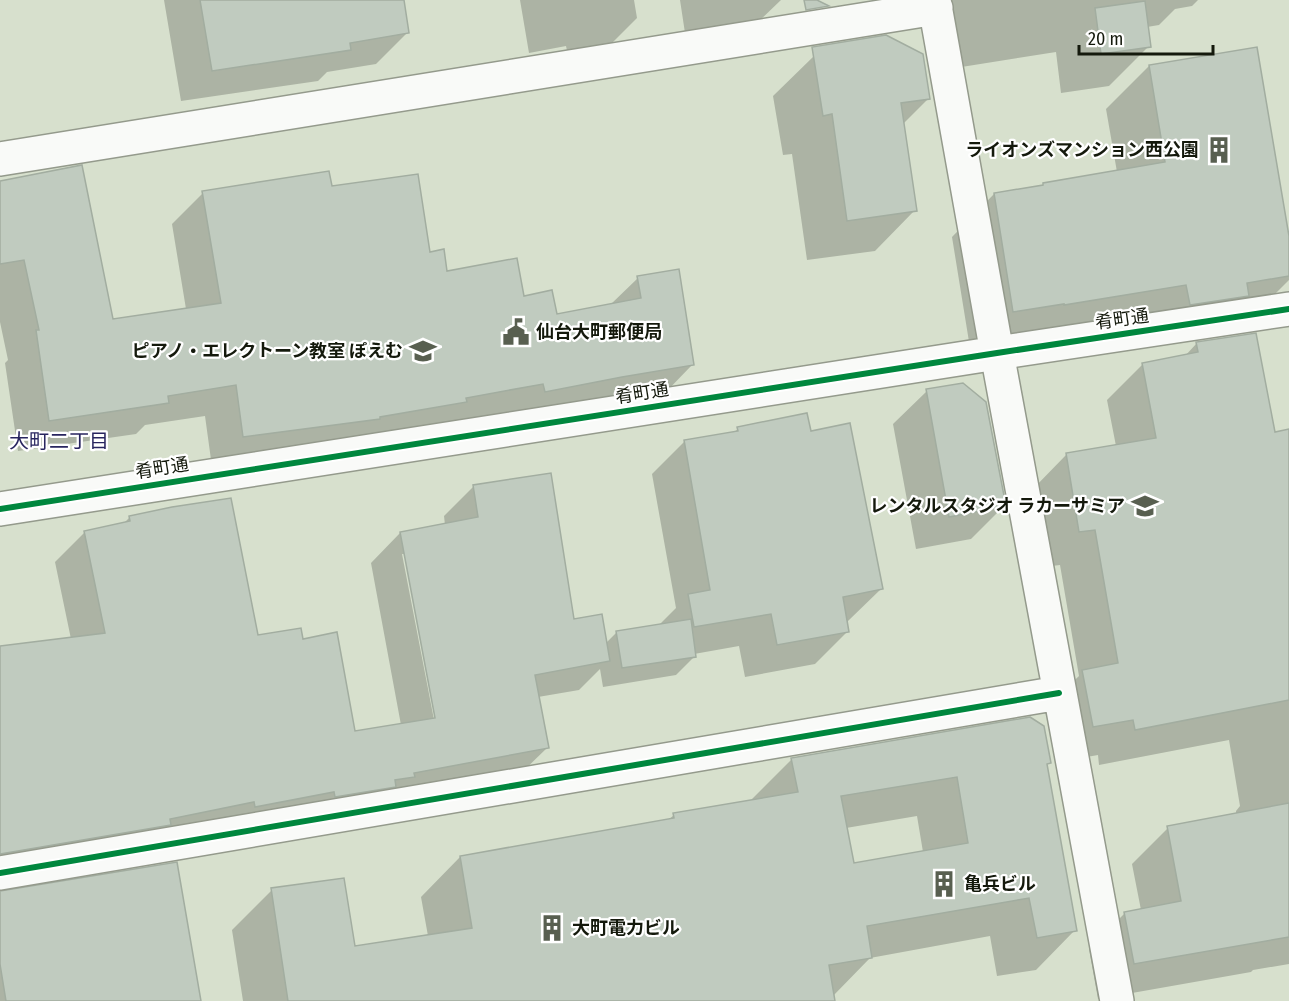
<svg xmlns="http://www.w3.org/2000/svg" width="1289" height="1001" viewBox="0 0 1289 1001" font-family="'Fira Sans Condensed','Noto Sans JP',sans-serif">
	<rect width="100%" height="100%" fill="#d7e0cd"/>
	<path fill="#0003" fill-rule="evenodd" d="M 164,0 L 402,0 L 407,33 L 376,64 L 327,72 L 318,81 L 181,101 Z
		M 520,0 L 634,0 L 637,18 L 606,49 L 568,55 L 566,46 L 529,53 Z
		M 680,0 L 781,0 L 758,22 L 685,33 Z
		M 916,0 L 1198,0 L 1192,6 L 1175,9 L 1159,25 L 1147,27 L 1149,46 L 1109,86 L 1061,93 L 1056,52 L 930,72 Z
		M 814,56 L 929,98 L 903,124 L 915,210 L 875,251 L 807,260 L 792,154 L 783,155 L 773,96 Z
		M 1149,66 L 1289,245 L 1289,280 L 1251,318 L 1220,323 L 1205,338 L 1147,347 L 1144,327 L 971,354 L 952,237 L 994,194 L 1117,172 L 1106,109 Z
		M 0,182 L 112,320 L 186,309 L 172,224 L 203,193 L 330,187 L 428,253 L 446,272 L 522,297 L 555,316 L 610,305 L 638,278 L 693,364 L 662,396 L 212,467 L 205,416 L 145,425 L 136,434 L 18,451 L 5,363 L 8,360 L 0,322 Z
		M 1197,343 L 1274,433 L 1289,430 L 1289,964 L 1253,970 L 1251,972 L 1098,999 L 1089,949 L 1125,913 L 1141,910 L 1132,864 L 1168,828 L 1236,815 L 1236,811 L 1240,806 L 1229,740 L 1099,765 L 1098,755 L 1058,762 L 1047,707 L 1079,676 L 1060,565 L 1043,567 L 1031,491 L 1066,455 L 1116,446 L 1107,400 L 1143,364 L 1184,357 Z
		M 927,391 L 1004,506 L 971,539 L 916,549 L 893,424 Z
		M 738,429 L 810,433 L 881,589 L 848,621 L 846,622 L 848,631 L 815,664 L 745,677 L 739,646 L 694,654 L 695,656 L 676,675 L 603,687 L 600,669 L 579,690 L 538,697 L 547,748 L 517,777 L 0,878 L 0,648 L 71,639 L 55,562 L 84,533 L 123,524 L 130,517 L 257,637 L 302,640 L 354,732 L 401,725 L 371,563 L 400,533 L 445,525 L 444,516 L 473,487 L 550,475 L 573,621 L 606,643 L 617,632 L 658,626 L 676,608 L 652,474 L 685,441 L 733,433 ZM 402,554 L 405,554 L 437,725 L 435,725 Z
		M 792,759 L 1049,763 L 1046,766 L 1075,930 L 1036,970 L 997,976 L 990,936 L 870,958 L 833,996 L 833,1001 L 243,1001 L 232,930 L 272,890 L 354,948 L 428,936 L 421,897 L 460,857 L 667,821 L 674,815 L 753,801 L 752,799 ZM 917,816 L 923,852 L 853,864 L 846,828 Z
		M 0,893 L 199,1001 L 0,1001 Z"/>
	<path fill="#c0cbbf" stroke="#a2ada0" stroke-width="1.5" fill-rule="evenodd" d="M 200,0 L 404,0 L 409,33 L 350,43 L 351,50 L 212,71 Z
		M 804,0 L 817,0 L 829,6 L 806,10 Z
		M 1145,1 L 1151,47 L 1101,54 L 1095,8 Z
		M 886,35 L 923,54 L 930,99 L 901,103 L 917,211 L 847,221 L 832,114 L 823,116 L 812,47 Z
		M 1257,47 L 1289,236 L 1289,276 L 1247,283 L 1249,296 L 1190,305 L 1186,285 L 1064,305 L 1064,304 L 1013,312 L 994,193 L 1043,185 L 1043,183 L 1165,162 L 1149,65 Z
		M 82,165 L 113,319 L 221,303 L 202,191 L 329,171 L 332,186 L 418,174 L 430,252 L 444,249 L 447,271 L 517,258 L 524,296 L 552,290 L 557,314 L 641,298 L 637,276 L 679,269 L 694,365 L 622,377 L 545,392 L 543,384 L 466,398 L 467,402 L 380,417 L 380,419 L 243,437 L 236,385 L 168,396 L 169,403 L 49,421 L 36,330 L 39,330 L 24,260 L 0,264 L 0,181 Z
		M 1256,333 L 1275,432 L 1289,429 L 1289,700 L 1135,730 L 1133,720 L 1093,727 L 1082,670 L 1118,663 L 1095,530 L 1079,532 L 1066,453 L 1156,438 L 1142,363 L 1198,352 L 1196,342 Z
		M 963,383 L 986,402 L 1006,506 L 949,517 L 926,389 Z
		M 807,413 L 811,431 L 850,423 L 883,589 L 843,597 L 849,632 L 777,645 L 771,614 L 694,627 L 688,594 L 710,590 L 684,440 L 738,431 L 737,427 Z
		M 551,473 L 574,619 L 602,614 L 610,661 L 535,675 L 549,748 L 414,773 L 415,777 L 395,780 L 396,787 L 335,797 L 334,792 L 255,807 L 254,802 L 170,819 L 171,825 L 0,854 L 0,646 L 105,633 L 84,531 L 130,521 L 129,516 L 172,507 L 231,498 L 258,635 L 301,628 L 303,639 L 337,632 L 355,731 L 435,718 L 400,532 L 478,517 L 473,485 Z
		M 691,619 L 696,657 L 622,668 L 616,631 Z
		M 1030,717 L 1044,726 L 1051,763 L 1047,764 L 1077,931 L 1037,938 L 1029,898 L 867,926 L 872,958 L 829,965 L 835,1001 L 288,1001 L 271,888 L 344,878 L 355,946 L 472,928 L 460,856 L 674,818 L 673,813 L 798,792 L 791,758 ZM 957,777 L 968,843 L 854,863 L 841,796 Z
		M 1289,803 L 1289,937 L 1134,964 L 1124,912 L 1181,901 L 1167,826 Z
		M 177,862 L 201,1001 L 6,1001 L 0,964 L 0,891 Z"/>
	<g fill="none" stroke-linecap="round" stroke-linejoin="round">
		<defs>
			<path id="street" d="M 934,0 L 997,353 L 1117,1001
				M 0,159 L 936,8
				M 0,509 L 997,353 L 1289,309
				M 0,873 L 1059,693"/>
		</defs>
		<use href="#street" stroke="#949a8c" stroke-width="36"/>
		<use href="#street" stroke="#f9faf8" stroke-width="33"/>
		<defs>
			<path id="cycleway" d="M 0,509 L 997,353 L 1289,309
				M 0,873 L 1059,693"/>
		</defs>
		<use href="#cycleway" stroke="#fff" stroke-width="10"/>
		<use href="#cycleway" stroke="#00873e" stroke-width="6"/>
	</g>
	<defs>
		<symbol id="building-bare" viewBox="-9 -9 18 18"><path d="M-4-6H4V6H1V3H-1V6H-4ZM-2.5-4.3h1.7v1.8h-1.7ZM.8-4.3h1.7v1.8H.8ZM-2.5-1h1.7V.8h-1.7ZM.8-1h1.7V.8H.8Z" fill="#585f50" stroke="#fff" stroke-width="2.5" paint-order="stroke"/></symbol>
		<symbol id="civic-bare" viewBox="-9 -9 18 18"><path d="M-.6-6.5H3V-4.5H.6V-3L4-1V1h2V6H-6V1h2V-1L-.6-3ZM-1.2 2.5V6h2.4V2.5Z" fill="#585f50" stroke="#fff" stroke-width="2.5" paint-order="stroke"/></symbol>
		<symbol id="school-bare" viewBox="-9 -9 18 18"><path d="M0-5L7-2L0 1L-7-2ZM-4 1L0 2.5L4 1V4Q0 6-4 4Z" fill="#585f50" stroke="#fff" stroke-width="2.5" paint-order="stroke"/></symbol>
	</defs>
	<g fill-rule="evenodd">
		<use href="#building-bare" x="1200" y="131" width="38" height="38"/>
		<use href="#civic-bare" x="497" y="313" width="38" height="38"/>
		<use href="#school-bare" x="404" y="332" width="38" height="38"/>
		<use href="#school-bare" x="1126" y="487" width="38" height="38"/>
		<use href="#building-bare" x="925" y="865" width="38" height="38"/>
		<use href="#building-bare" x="533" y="909" width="38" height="38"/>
	</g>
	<g text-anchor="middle" stroke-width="4.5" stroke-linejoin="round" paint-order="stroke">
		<g font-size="18" font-weight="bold" fill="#14190c" stroke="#fff" text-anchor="end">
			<text x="1199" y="156">ライオンズマンション西公園</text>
			<text x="536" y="338" text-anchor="start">仙台大町郵便局</text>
			<text x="403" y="357">ピアノ・エレクトーン教室 ぽえむ</text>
			<text x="1125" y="512">レンタルスタジオ ラカーサミア</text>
			<text x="964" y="890" text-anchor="start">亀兵ビル</text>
			<text x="572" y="934" text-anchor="start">大町電力ビル</text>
		</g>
		<g font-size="18" fill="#14190c" stroke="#fff">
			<text transform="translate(1122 319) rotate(-8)" y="6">肴町通</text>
			<text transform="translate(642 393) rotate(-9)" y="6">肴町通</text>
			<text transform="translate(162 468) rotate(-9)" y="6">肴町通</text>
		</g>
		<g font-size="20" fill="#28255f" stroke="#fff">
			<text x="59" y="448">大町二丁目</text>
		</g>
	</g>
	<path d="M1079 45v9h134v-9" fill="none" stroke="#14190c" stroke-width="3"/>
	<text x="1088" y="45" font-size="18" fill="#14190c" stroke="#ffffff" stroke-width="4.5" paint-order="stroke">20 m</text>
</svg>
